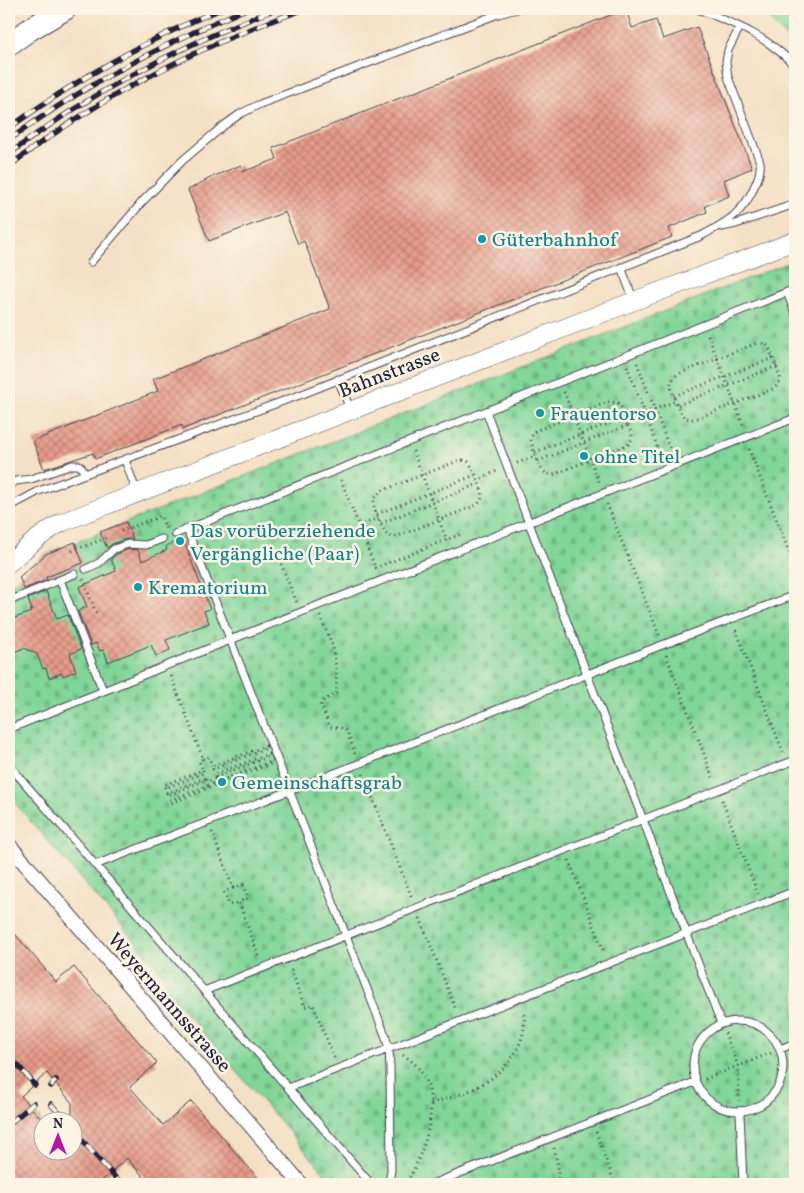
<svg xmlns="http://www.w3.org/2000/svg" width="804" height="1193" viewBox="0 0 804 1193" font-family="Vollkorn,serif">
	<defs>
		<pattern id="grass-tufts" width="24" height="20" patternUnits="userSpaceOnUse" patternTransform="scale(1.25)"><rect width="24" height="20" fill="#80d598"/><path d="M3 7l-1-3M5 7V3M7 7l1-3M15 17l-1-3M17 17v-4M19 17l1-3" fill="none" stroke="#6eb784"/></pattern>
		<pattern id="cemetery-stones" width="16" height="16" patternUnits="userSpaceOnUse" patternTransform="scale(1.25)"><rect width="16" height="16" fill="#80d598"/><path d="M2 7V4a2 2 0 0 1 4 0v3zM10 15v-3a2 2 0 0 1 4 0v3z" fill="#6eb784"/></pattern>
		<pattern id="building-cross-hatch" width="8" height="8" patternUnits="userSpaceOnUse" patternTransform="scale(1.25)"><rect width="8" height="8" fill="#e79c8b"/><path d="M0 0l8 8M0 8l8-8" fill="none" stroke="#bb7f73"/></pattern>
	</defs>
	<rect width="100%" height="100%" fill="#fcf5e5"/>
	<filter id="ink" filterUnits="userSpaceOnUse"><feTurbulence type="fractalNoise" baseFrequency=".02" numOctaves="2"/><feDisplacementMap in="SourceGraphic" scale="10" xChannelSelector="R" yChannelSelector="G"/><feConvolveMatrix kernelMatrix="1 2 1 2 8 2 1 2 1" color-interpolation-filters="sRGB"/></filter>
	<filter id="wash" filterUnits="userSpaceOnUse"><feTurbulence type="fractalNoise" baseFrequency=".0096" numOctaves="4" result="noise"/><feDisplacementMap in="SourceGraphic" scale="20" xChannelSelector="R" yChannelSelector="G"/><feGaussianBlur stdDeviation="1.12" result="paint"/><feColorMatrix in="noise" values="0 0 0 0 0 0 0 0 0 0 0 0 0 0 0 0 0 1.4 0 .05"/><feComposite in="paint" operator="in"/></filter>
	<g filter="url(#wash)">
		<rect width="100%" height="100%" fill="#f4e0c4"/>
		<path fill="url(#grass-tufts)" stroke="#517c6a" d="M 760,9 L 777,9 L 782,14 L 795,21 L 795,47 Z"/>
		<path fill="url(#cemetery-stones)" stroke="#517c6a" d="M 795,260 L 795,1184 L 334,1184 L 170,994 L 163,974 L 9,796 L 9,587 L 46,554 Z"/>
		<g id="blocks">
			<path fill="url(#building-cross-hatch)" fill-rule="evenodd" d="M 626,9 L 632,28 L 656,20 L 663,39 L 697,27 L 752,168 L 724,180 L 729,196 L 705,206 L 707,212 L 669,228 L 672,237 L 183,429 L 182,425 L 95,459 L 93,453 L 44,469 L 33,441 L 158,391 L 153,379 L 330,309 L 304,241 L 298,244 L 285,212 L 209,241 L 188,190 L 212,177 L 241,165 L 242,172 L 277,159 L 273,148 Z
				M 126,522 L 133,539 L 126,539 L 112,544 L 107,548 L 100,532 Z
				M 183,539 L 210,609 L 204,611 L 209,623 L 166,640 L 170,650 L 156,656 L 151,645 L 108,662 L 104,650 L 100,651 L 96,643 L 91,645 L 78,611 L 87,607 L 79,587 L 116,571 L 111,559 L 117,554 L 129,549 L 138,550 L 142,561 L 167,550 L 166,546 Z
				M 75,542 L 83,563 L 46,577 L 47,580 L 24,589 L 19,577 L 46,554 Z
				M 46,591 L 57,619 L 68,615 L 81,649 L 70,654 L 76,671 L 63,676 L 62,673 L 49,678 L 46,668 L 43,669 L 37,654 L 24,648 L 9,654 L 9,620 L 31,612 L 30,610 L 32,610 L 28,599 Z
				M 9,927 L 56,982 L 74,967 L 157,1063 L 130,1087 L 163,1125 L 191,1101 L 263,1184 L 150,1184 L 127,1158 L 98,1184 L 9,1184 ZM 47,1073 L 72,1103 L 72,1154 L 69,1150 L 42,1150 L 42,1120 L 21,1096 Z"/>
		</g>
	</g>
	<g filter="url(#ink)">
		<use href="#blocks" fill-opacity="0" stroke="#423e50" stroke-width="1"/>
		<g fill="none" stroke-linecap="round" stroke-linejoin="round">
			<defs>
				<path id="service" d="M 698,9 C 735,24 767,36 795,66
					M 722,227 L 736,224 L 795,204
					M 91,262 L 143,201 L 182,161 L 222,127 L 240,114 L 260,104 L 498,14 L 517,9
					M 621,267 L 634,301
					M 787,292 L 795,313
					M 338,379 L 350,409
					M 486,411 L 721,1023
					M 125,460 L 137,493
					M 9,485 L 16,481 L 31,479 L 72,465 L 79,465 L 82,468 L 84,474
					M 9,507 L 39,491 L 305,393 L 701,236 C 727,222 744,213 755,185 C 759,177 761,170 760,162 L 728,77 L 726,62 L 728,50 L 740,27
					M 187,529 L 385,1035 L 389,1049 L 390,1067 L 391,1170 L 389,1184
					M 175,534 L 795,289
					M 86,569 L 99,563 L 114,549 L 128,544 L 146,545 L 162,539
					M 60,580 L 103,691
					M 9,601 L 74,574
					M 9,729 L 230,640 L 795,418
					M 9,765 L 371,1184
					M 95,865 L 289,791 L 662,645 L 795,595
					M 204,991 L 795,760
					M693 1066a45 45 0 1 1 90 0a45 45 0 1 1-90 0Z
					M 780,1049 L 795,1043
					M 288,1088 L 795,891
					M 740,1112 L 743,1184
					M 432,1184 L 695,1082"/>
				<path id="minor" d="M 9,845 L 301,1184"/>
				<path id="tertiary" d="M 9,563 C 26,548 42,533 63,522 L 634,301 L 795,241"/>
				<path id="primary" d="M 9,44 L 32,28 L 65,9"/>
			</defs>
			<use href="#service" stroke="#423e50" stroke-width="9"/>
			<use href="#minor" stroke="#423e50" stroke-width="16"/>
			<use href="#tertiary" stroke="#423e50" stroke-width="19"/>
			<use href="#primary" stroke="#423e50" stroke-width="24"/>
			<path stroke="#423e50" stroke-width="3" stroke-dasharray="1 4" stroke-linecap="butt" d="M 708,335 L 744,427
				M 757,343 C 762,343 766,343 769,348 L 780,376 C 781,381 778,384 775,388 L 695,419 C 690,419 687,419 683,416 C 679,412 670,389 671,383 C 672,379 675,377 678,374 Z
				M 637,363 L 672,455
				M 627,366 L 662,459
				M 564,392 L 600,484
				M 674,396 L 773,358
				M 608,402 L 618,403 L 621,407 L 632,434 L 632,438 L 629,444 L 555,474 C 550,475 547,474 543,471 C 539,467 531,445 531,439 C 532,435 533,434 535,431 Z
				M 678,405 L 777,366
				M 626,420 L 676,401
				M 749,449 L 795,567
				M 413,451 L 447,541
				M 535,452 L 625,417
				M 463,460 C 467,461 468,461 470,464 C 474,469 482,488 482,495 C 482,499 480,502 477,505 L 398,536 C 394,537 390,537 387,534 C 383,532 374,510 374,505 C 373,499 377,495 381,491 L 458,461 Z
				M 538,461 L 628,425
				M 517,463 L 536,456
				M 341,480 L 375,567
				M 477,480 L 497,471
				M 607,504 L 659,635
				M 377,514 L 475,475
				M 381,523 L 478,484
				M 359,526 L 379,518
				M 121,531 L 161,516 L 166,529
				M 72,551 L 109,537
				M 281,564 L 297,603
				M 375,568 L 461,534
				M 83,579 L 97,616
				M 320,616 L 333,647 L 336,669 L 337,693 L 323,701 L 321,705 L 330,727 L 341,728 L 347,731 L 355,754
				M 736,630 L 783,752
				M 666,655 L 714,780
				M 171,676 L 203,759 L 199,761 L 203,770
				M 266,746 L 267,748 L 213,769 L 212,766 Z
				M 269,754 L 270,756 L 216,777 L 215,774 Z
				M 203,759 L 209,757 L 212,766
				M 272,761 L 273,763 L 171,803 L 170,800 Z
				M 203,770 L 204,773 L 165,788 L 164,785 Z
				M 363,774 L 412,898
				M 792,774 L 795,783
				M 205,778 L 206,780 L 168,795 L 167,793 Z
				M 206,780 L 207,782 L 217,778 L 216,777
				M 722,800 L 758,894
				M 212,832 L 233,888 L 243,885 L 248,898 L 239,902 L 259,958
				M 569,860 L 604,952
				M 233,888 L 224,892 L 229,905 L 239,902
				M 420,918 L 456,1010
				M 291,970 L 305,1007 L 313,1004 L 334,1058
				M 725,1033 L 738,1066 L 739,1101
				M 403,1055 C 442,1079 433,1125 418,1160 C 414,1168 411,1178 405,1184
				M 705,1079 L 771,1053
				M 431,1103 C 465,1095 502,1081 518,1047 C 524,1035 526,1023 523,1010
				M 596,1132 L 615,1184
				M 554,1148 L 558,1166 L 558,1184"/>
			<use href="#service" stroke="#fff" stroke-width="7"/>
			<use href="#minor" stroke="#fff" stroke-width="14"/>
			<use href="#tertiary" stroke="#fff" stroke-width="18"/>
			<use href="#primary" stroke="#fff" stroke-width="22"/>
			<defs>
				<path id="rail" d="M 9,128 C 74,81 146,40 221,9
					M 9,140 C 82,86 163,44 246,9
					M 9,154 C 90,93 181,45 276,9
					M 9,166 C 98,98 199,45 305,9
					M 9,1055 L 35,1085
					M 51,1086 L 56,1080
					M 51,1104 L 65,1120
					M 9,1124 L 34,1103
					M 72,1129 L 121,1184"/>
			</defs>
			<use href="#rail" stroke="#22223b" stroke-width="5.5"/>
			<use href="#rail" stroke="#fcf5e5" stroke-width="4" stroke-dasharray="11" stroke-linecap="butt"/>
		</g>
	</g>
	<g fill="#0f9aa8" stroke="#fcf5e5" stroke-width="2">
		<circle cx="482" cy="239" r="5"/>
		<circle cx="540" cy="413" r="5"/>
		<circle cx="584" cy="456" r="5"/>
		<circle cx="180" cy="541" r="5"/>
		<circle cx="138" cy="587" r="5"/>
		<circle cx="222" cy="782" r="5"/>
	</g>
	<g text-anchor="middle" stroke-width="5" stroke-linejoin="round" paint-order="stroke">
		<g font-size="20" fill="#0d838f" stroke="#fcf5e5" text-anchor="start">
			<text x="492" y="246">Güterbahnhof</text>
			<text x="550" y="420">Frauentorso</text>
			<text x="594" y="463">ohne Titel</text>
			<text x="190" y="537">Das vorüberziehende<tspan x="190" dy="23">Vergängliche (Paar)</tspan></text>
			<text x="148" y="594">Krematorium</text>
			<text x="232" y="789">Gemeinschaftsgrab</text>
		</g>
		<g font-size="20" fill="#22223b" stroke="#fcf5e5">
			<text transform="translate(389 372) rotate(-21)" y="7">Bahnstrasse</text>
			<text transform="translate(170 1002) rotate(49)" y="7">Weyermannsstrasse</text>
		</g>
	</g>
	<rect width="804" height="1193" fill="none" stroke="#fcf5e5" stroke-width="30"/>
	<g transform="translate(58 1136)"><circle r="24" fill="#fcf5e5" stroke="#a5a1a1"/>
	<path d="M0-4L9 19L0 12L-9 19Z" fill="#b5179e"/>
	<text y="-8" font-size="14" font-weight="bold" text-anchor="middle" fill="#22223b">N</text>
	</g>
</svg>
